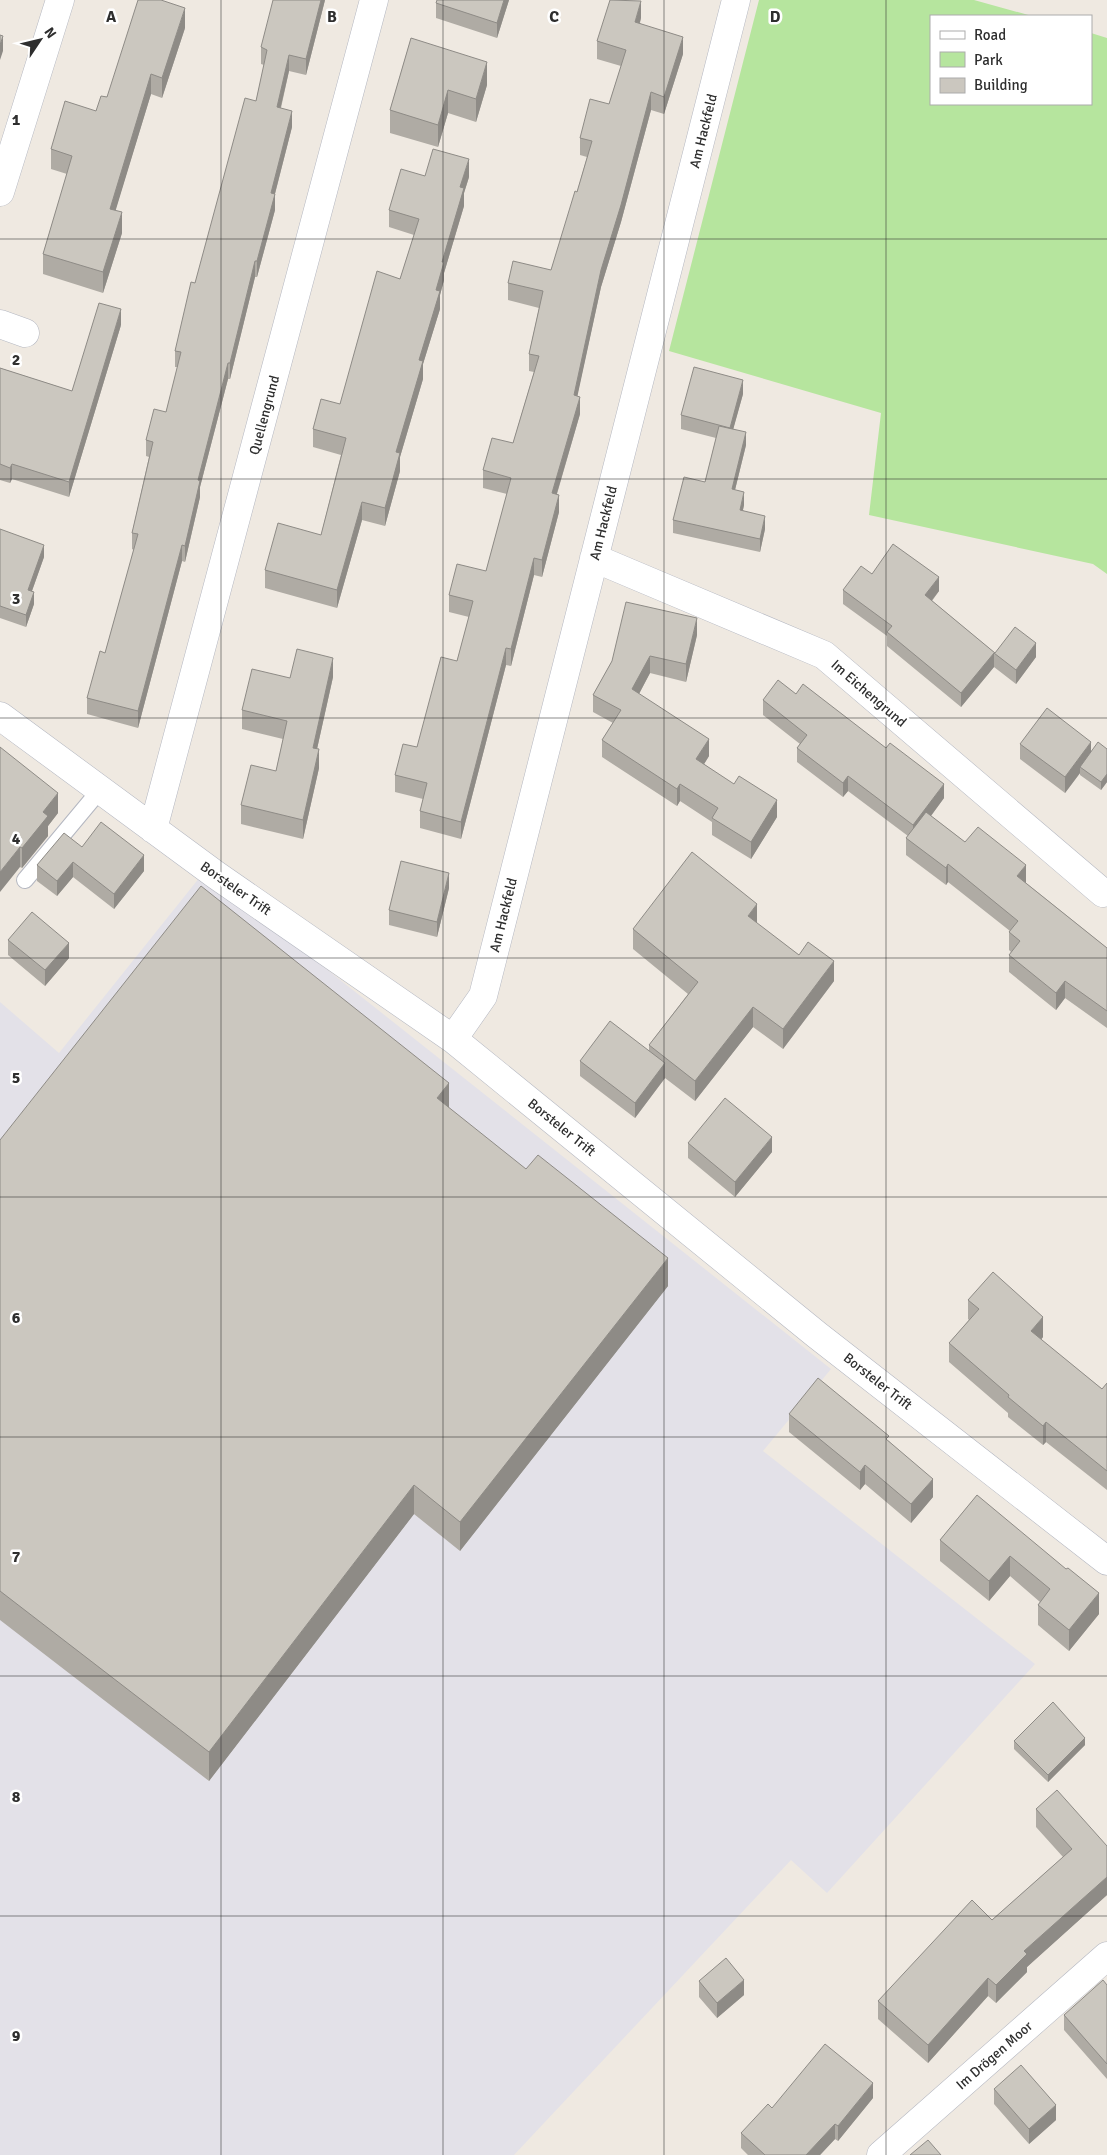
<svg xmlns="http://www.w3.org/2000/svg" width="1107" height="2155" viewBox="0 0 1107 2155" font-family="Signika,sans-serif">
	<rect width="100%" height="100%" fill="#efe9e1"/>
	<path fill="#e3e1e8" d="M 204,872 L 831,1369 L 763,1451 L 1035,1664 L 827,1893 L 791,1860 L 514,2155 L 0,2155 L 0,1002 L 59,1053 Z"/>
	<path fill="#b6e59e" d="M 759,0 L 974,0 L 1032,16 L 931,16 L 931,104 L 1091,104 L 1091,33 L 1107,38 L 1107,574 L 1093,564 L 869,515 L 881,413 L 669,351 Z"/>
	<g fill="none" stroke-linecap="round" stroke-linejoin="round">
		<defs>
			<path id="lane" d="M 25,880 L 100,790"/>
			<path id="street" d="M 0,192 L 60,0
				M 0,324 L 25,333
				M 594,558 L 824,655 L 1103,893
				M 0,716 L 216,875 L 453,1039 L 817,1335 L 1107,1561
				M 153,829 L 374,0
				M 453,1039 L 483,996 L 736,0
				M 881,2155 L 1107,1956"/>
		</defs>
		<use href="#lane" stroke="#b4b7c1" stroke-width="18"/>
		<use href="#street" stroke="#b4b7c1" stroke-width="29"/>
		<use href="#lane" stroke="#fff" stroke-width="16"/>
		<use href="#street" stroke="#fff" stroke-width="28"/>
	</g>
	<path fill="#afaba4" d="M 325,0 L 306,75 L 289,71 L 281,108 L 292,127 L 275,194 L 275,210 L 257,277 L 255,277 L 230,379 L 228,379 L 200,487 L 200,497 L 185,562 L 182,561 L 138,728 L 87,714 L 87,698 L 105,653 L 134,550 L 132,549 L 132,533 L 149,457 L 146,456 L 146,440 L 166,412 L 178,367 L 175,367 L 175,351 L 195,283 L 256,101 L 264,65 L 261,64 L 261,47 Z
		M 509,0 L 497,38 L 436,18 L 436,3 Z
		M 641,18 L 640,23 L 683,54 L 664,114 L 651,110 L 621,222 L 601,287 L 577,396 L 580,414 L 557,494 L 559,512 L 542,577 L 534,575 L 511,666 L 506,665 L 461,839 L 420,828 L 420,811 L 423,799 L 395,792 L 395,775 L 417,747 L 457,661 L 469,617 L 449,612 L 449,595 L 486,571 L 507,494 L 483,488 L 483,470 L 513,443 L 534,372 L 529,371 L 529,354 L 539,308 L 508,300 L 508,283 L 551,270 L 577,192 L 587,157 L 580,155 L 580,138 L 609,104 L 621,66 L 597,59 L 597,41 Z
		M 185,28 L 162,98 L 151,94 L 115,211 L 122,233 L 103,293 L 43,274 L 43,254 L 67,174 L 51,169 L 51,149 L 96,111 L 107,97 Z
		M 411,38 L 487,85 L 476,122 L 448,113 L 438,147 L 390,133 L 390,110 Z
		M 469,177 L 464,193 L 464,206 L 444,273 L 444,280 L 440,295 L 440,309 L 423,364 L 423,379 L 400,457 L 400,471 L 385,526 L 362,520 L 337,608 L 265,588 L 265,570 L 321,535 L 341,455 L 313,447 L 313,429 L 340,404 L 400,279 L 414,235 L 389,227 L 389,210 Z
		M 121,325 L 69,497 L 12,479 L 10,483 L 0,480 L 0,368 L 72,391 Z
		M 743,394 L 733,429 L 746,445 L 735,490 L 744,505 L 743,510 L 765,529 L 760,552 L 673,533 L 673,520 L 705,482 L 716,438 L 681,429 L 681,415 Z
		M 0,529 L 44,557 L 32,591 L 34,604 L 26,627 L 0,618 Z
		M 872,574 L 939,591 L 932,601 L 995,653 L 1036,657 L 1016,684 L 994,667 L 961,707 L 887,646 L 887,636 L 843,604 L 843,590 Z
		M 697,635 L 686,682 L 650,673 L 639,694 L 709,756 L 704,764 L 777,817 L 751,859 L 712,835 L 712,822 L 680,801 L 677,806 L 602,757 L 602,740 L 613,723 L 593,712 L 593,695 L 612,661 Z
		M 333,677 L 317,749 L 319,768 L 303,839 L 241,824 L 241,805 L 276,771 L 283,739 L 242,729 L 242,710 L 290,678 Z
		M 796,694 L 944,798 L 931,816 L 965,842 L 1026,883 L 1107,948 L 1107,1028 L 1065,998 L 1056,1010 L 1009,972 L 1009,955 L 1011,952 L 1009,950 L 1009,932 L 1010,931 L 948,882 L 946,885 L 906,855 L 906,838 L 908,836 L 848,791 L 843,797 L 797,762 L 797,748 L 800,744 L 763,715 L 763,700 Z
		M 1020,744 L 1091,751 L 1107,749 L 1107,782 L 1101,790 L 1080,775 L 1080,773 L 1065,793 L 1020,759 Z
		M 0,747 L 58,813 L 48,826 L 48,836 L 22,868 L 20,867 Z
		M 82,847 L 144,871 L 114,909 L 73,877 L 57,896 L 37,881 L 37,865 Z
		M 449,888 L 437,937 L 389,925 L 389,910 Z
		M 757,924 L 834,981 L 783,1049 L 753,1027 L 695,1101 L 665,1078 L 635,1118 L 580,1076 L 580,1061 L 649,1050 L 649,1045 L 688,994 L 633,949 L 633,929 Z
		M 8,940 L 69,958 L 45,986 L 8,955 Z
		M 449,1108 L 668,1286 L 460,1551 L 414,1514 L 209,1781 L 0,1620 L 0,1140 Z
		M 688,1143 L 772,1152 L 735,1197 L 688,1158 Z
		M 968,1300 L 1043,1337 L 1041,1340 L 1102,1389 L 1107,1383 L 1107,1490 L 1046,1442 L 1043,1445 L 1008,1417 L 1008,1413 L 949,1362 L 949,1343 L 969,1320 L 968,1319 Z
		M 789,1414 L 889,1441 L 933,1497 L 911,1523 L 865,1484 L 860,1490 L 789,1432 Z
		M 977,1495 L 1099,1614 L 1069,1651 L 1038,1625 L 1038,1605 L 1040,1602 L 1010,1576 L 989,1601 L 940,1561 L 940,1540 Z
		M 1014,1741 L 1085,1745 L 1048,1782 L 1014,1749 Z
		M 1036,1809 L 1107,1846 L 1107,1895 L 1027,1967 L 1027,1972 L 996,2003 L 988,1996 L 928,2063 L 878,2019 L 878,2001 L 992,1920 L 1063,1857 L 1036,1827 Z
		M 699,1981 L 744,1995 L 717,2018 L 699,1997 Z
		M 1107,1985 L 1107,2079 L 1064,2030 L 1064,2015 Z
		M 994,2089 L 1056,2120 L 1029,2144 L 994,2104 Z
		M 873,2098 L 838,2141 L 835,2139 L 820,2155 L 748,2155 L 741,2148 L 741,2133 Z"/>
	<path fill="#8e8b86" d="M 321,0 L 325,0 L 306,75 L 306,59 Z
		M 504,0 L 509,0 L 497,38 L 497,23 Z
		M 641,1 L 641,18 L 635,39 L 635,22 Z
		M 185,8 L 185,28 L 162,98 L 162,78 Z
		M 3,36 L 3,51 L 0,60 L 0,45 Z
		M 683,37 L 683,54 L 664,114 L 664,97 Z
		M 289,55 L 289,71 L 277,123 L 277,107 Z
		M 487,62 L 487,85 L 476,122 L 476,99 Z
		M 151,74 L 151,94 L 110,229 L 110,209 Z
		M 448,90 L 448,113 L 438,147 L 438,125 Z
		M 651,92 L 651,110 L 621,222 L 601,287 L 574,412 L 574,395 L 601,270 Z
		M 292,111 L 292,127 L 271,209 L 271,193 Z
		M 469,159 L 469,177 L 464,193 L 464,206 L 444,273 L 444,280 L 440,295 L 440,309 L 423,364 L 423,379 L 400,457 L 400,471 L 385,526 L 385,508 L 396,452 L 460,187 Z
		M 275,194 L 275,210 L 257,277 L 257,261 Z
		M 122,212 L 122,233 L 103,293 L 103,272 Z
		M 255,261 L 255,277 L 230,379 L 230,363 Z
		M 121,309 L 121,325 L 69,497 L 69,482 Z
		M 228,363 L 228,379 L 200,487 L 200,497 L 185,562 L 185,546 L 198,480 Z
		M 743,380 L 743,394 L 730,441 L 730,428 Z
		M 580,397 L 580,414 L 552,510 L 552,493 Z
		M 746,432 L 746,445 L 732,502 L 732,489 Z
		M 12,464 L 12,479 L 10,483 L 10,468 Z
		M 744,492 L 744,505 L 740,523 L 740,510 Z
		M 559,495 L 559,512 L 542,577 L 542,560 Z
		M 362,502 L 362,520 L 337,608 L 337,590 Z
		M 765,516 L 765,529 L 760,552 L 760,539 Z
		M 44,545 L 44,557 L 28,602 L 28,590 Z
		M 182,545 L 182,561 L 138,728 L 138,711 Z
		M 534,558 L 534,575 L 511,666 L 511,649 Z
		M 939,577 L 939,591 L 925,609 L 925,595 Z
		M 34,592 L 34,604 L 26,627 L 26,615 Z
		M 697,618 L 697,635 L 686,682 L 686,664 Z
		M 1036,643 L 1036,657 L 1016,684 L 1016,670 Z
		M 506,648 L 506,665 L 461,839 L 461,822 Z
		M 994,653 L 994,667 L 961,707 L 961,693 Z
		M 650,656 L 650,673 L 632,707 L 632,689 Z
		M 333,658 L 333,677 L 313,767 L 313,748 Z
		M 709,739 L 709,756 L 696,777 L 696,759 Z
		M 1091,742 L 1091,758 L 1080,767 L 1080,773 L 1065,793 L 1065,777 Z
		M 319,749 L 319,768 L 303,839 L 303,820 Z
		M 1107,774 L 1107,782 L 1101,790 L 1101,782 Z
		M 848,776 L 848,791 L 843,797 L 843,783 Z
		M 680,784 L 680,801 L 677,806 L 677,789 Z
		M 944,784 L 944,798 L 913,840 L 913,825 Z
		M 58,793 L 58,813 L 48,826 L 48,836 L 22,868 L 22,848 L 43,812 Z
		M 777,800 L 777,817 L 751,859 L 751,842 Z
		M 20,847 L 20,867 L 0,892 L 0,872 Z
		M 144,855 L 144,871 L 114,909 L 114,894 Z
		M 73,862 L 73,877 L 57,896 L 57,881 Z
		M 948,864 L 948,882 L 946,885 L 946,868 Z
		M 1026,865 L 1026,883 L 1017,893 L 1017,876 Z
		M 449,873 L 449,888 L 437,937 L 437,922 Z
		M 757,904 L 757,924 L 748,916 Z
		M 69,943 L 69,958 L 45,986 L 45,970 Z
		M 834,961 L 834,981 L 783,1049 L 783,1029 Z
		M 1065,981 L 1065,998 L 1056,1010 L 1056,993 Z
		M 753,1007 L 753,1027 L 695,1101 L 695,1081 Z
		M 665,1063 L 665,1078 L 635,1118 L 635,1103 Z
		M 449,1083 L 449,1111 L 437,1098 Z
		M 772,1137 L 772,1152 L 735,1197 L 735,1182 Z
		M 668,1258 L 668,1286 L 460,1551 L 460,1522 Z
		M 1043,1317 L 1043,1337 L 1031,1351 L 1031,1331 Z
		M 1046,1422 L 1046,1442 L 1043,1445 L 1043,1426 Z
		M 865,1465 L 865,1484 L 860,1490 L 860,1472 Z
		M 933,1479 L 933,1497 L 911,1523 L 911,1504 Z
		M 414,1485 L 414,1514 L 209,1781 L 209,1752 Z
		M 1010,1556 L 1010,1576 L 989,1601 L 989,1581 Z
		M 1099,1593 L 1099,1614 L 1069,1651 L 1069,1630 Z
		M 1085,1738 L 1085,1745 L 1048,1782 L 1048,1775 Z
		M 1107,1877 L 1107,1895 L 1027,1967 L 1027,1972 L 996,2003 L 996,1985 L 1024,1951 Z
		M 988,1978 L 988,1996 L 928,2063 L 928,2045 Z
		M 744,1980 L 744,1995 L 717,2018 L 717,2003 Z
		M 873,2083 L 873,2098 L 838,2141 L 838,2126 Z
		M 1056,2105 L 1056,2120 L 1029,2144 L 1029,2129 Z
		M 835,2124 L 835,2139 L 820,2155 L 806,2155 Z"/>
	<path fill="#cbc7bf" stroke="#8e8b86" d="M 138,0 L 161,0 L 185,8 L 162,78 L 151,74 L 110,209 L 122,212 L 103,272 L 43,254 L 72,156 L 51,149 L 65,101 L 96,111 L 101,96 L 107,97 Z
		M 273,0 L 321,0 L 306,59 L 289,55 L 277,107 L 292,111 L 271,193 L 275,194 L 257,261 L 255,261 L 230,363 L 228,363 L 198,480 L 200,481 L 185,546 L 182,545 L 138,711 L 87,698 L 100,651 L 105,653 L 138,534 L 132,533 L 153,442 L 146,440 L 154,409 L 166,412 L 181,352 L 175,351 L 191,282 L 195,283 L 245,98 L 256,101 L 267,50 L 261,47 Z
		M 437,0 L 504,0 L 497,23 L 436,3 Z
		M 610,0 L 641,1 L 635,22 L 683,37 L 664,97 L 651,92 L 621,205 L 601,270 L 574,395 L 580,397 L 552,493 L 559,495 L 542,560 L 534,558 L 511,649 L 506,648 L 461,822 L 420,811 L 427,783 L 395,775 L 403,744 L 417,747 L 441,657 L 457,661 L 473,601 L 449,595 L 457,564 L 486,571 L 511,478 L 483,470 L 492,438 L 513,443 L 539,356 L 529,354 L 543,291 L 508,283 L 513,261 L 551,270 L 575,191 L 577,192 L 592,141 L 580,138 L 590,99 L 609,104 L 626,50 L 597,41 Z
		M 0,35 L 3,36 L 0,45 Z
		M 411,38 L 487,62 L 476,99 L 448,90 L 438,125 L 390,110 Z
		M 433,149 L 469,159 L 460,187 L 464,188 L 442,262 L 444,262 L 436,290 L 440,291 L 419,360 L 423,361 L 396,452 L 400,453 L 385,508 L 362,502 L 337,590 L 265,570 L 278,523 L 321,535 L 346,438 L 313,429 L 321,399 L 340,404 L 377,271 L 400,279 L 419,219 L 389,210 L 401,169 L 425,176 Z
		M 99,303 L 121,309 L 69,482 L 12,464 L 10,468 L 0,464 L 0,368 L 72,391 Z
		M 694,367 L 743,380 L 730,428 L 681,415 Z
		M 719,426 L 746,432 L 732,489 L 744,492 L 740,510 L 765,516 L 760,539 L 673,520 L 684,477 L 705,482 Z
		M 0,529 L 44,545 L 28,590 L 34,592 L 26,615 L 0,606 Z
		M 893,544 L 939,577 L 925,595 L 995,653 L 1015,627 L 1036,643 L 1016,670 L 994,653 L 961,693 L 887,632 L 892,626 L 843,590 L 861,566 L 872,574 Z
		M 626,602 L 697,618 L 686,664 L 650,656 L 632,689 L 709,739 L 696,759 L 734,784 L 739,776 L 777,800 L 751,842 L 712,818 L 718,808 L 680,784 L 677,789 L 602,740 L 621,710 L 593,695 L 612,661 Z
		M 297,649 L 333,658 L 313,748 L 319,749 L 303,820 L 241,805 L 251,765 L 276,771 L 287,721 L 242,710 L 252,669 L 290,678 Z
		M 778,680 L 796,694 L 803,684 L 886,748 L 890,743 L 944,784 L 913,825 L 848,776 L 843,783 L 797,748 L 807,735 L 763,700 Z
		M 1047,708 L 1091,742 L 1065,777 L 1020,744 Z
		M 1098,742 L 1107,749 L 1107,774 L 1101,782 L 1080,767 Z
		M 0,747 L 58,793 L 43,812 L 48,816 L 22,848 L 20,847 L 0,872 Z
		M 926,812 L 965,842 L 978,827 L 1026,865 L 1017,876 L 1107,948 L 1107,1011 L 1065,981 L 1056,993 L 1009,955 L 1020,941 L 1009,932 L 1018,921 L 948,864 L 946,868 L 906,838 Z
		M 101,822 L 144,855 L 114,894 L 73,862 L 57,881 L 37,865 L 64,833 L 82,847 Z
		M 692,852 L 757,904 L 748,916 L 799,955 L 808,942 L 834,961 L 783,1029 L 753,1007 L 695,1081 L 649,1045 L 698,982 L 633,929 Z
		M 401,861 L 449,873 L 437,922 L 389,910 Z
		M 201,886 L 449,1083 L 437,1098 L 526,1169 L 538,1155 L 668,1258 L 460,1522 L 414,1485 L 209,1752 L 0,1591 L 0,1140 Z
		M 32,912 L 69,943 L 45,970 L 8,940 Z
		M 610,1021 L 665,1063 L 635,1103 L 580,1061 Z
		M 725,1098 L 772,1137 L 735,1182 L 688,1143 Z
		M 993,1272 L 1043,1317 L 1031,1331 L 1102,1389 L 1107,1383 L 1107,1471 L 1046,1422 L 1043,1426 L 1008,1397 L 1009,1395 L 949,1343 L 979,1309 L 968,1300 Z
		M 818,1378 L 889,1436 L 886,1439 L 933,1479 L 911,1504 L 865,1465 L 860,1472 L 789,1414 Z
		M 977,1495 L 1066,1569 L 1068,1568 L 1099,1593 L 1069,1630 L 1038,1605 L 1050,1589 L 1010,1556 L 989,1581 L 940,1540 Z
		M 1053,1702 L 1085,1738 L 1048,1775 L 1014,1741 Z
		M 1057,1790 L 1107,1846 L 1107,1877 L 1024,1951 L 1027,1954 L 996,1985 L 988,1978 L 928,2045 L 878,2001 L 972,1900 L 992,1920 L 1072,1849 L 1036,1809 Z
		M 726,1958 L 744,1980 L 717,2003 L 699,1981 Z
		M 1103,1980 L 1107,1985 L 1107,2064 L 1064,2015 Z
		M 825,2044 L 873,2083 L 838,2126 L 835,2124 L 806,2155 L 765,2155 L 741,2133 L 768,2104 L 772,2108 Z
		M 1021,2065 L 1056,2105 L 1029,2129 L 994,2089 Z
		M 928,2140 L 941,2155 L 910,2155 Z"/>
	<path fill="none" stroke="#2e2e2e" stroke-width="1" stroke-opacity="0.55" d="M 221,0 L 221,2155M 443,0 L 443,2155M 664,0 L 664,2155M 886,0 L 886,2155M 0,239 L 1107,239M 0,479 L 1107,479M 0,718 L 1107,718M 0,958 L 1107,958M 0,1197 L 1107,1197M 0,1437 L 1107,1437M 0,1676 L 1107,1676M 0,1916 L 1107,1916"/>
	<g text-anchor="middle" stroke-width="5" stroke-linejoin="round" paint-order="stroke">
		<g font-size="14" fill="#2e2e2e" stroke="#fff">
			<text transform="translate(703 131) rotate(-76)" y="5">Am Hackfeld</text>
			<text transform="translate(264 415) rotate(-75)" y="5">Quellengrund</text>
			<text transform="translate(603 523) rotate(-76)" y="5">Am Hackfeld</text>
			<text transform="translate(869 693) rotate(41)" y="5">Im Eichengrund</text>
			<text transform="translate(236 888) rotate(35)" y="5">Borsteler Trift</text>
			<text transform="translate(503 915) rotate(-76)" y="5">Am Hackfeld</text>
			<text transform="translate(562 1127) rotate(39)" y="5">Borsteler Trift</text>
			<text transform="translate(878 1381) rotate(38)" y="5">Borsteler Trift</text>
			<text transform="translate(994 2055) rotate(-41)" y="5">Im Drögen Moor</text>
		</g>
	</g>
	<g font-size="16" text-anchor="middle" font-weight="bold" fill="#2e2e2e" stroke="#fff" stroke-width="5" stroke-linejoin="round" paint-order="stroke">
		<text x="111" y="22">A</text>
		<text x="332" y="22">B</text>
		<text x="554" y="22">C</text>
		<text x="775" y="22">D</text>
		<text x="16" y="125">1</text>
		<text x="16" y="365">2</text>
		<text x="16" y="604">3</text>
		<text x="16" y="844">4</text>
		<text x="16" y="1083">5</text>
		<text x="16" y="1323">6</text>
		<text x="16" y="1562">7</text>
		<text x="16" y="1802">8</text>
		<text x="16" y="2041">9</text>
	</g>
	<rect x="930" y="15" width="162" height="90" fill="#ffffff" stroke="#ababab"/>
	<rect x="940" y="31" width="25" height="8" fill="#ffffff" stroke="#ababab"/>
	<text x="974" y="40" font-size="15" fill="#2e2e2e">Road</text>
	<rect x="940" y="52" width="25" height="15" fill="#b6e59e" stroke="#ababab"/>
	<text x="974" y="65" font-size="15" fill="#2e2e2e">Park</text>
	<rect x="940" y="78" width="25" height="15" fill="#cbc7bf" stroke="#ababab"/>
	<text x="974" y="90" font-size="15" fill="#2e2e2e">Building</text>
	<g transform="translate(40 40) rotate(55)" stroke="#ffffff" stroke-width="4" paint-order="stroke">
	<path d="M0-4L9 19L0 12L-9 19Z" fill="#2e2e2e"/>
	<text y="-8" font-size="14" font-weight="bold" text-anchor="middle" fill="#2e2e2e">N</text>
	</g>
</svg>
